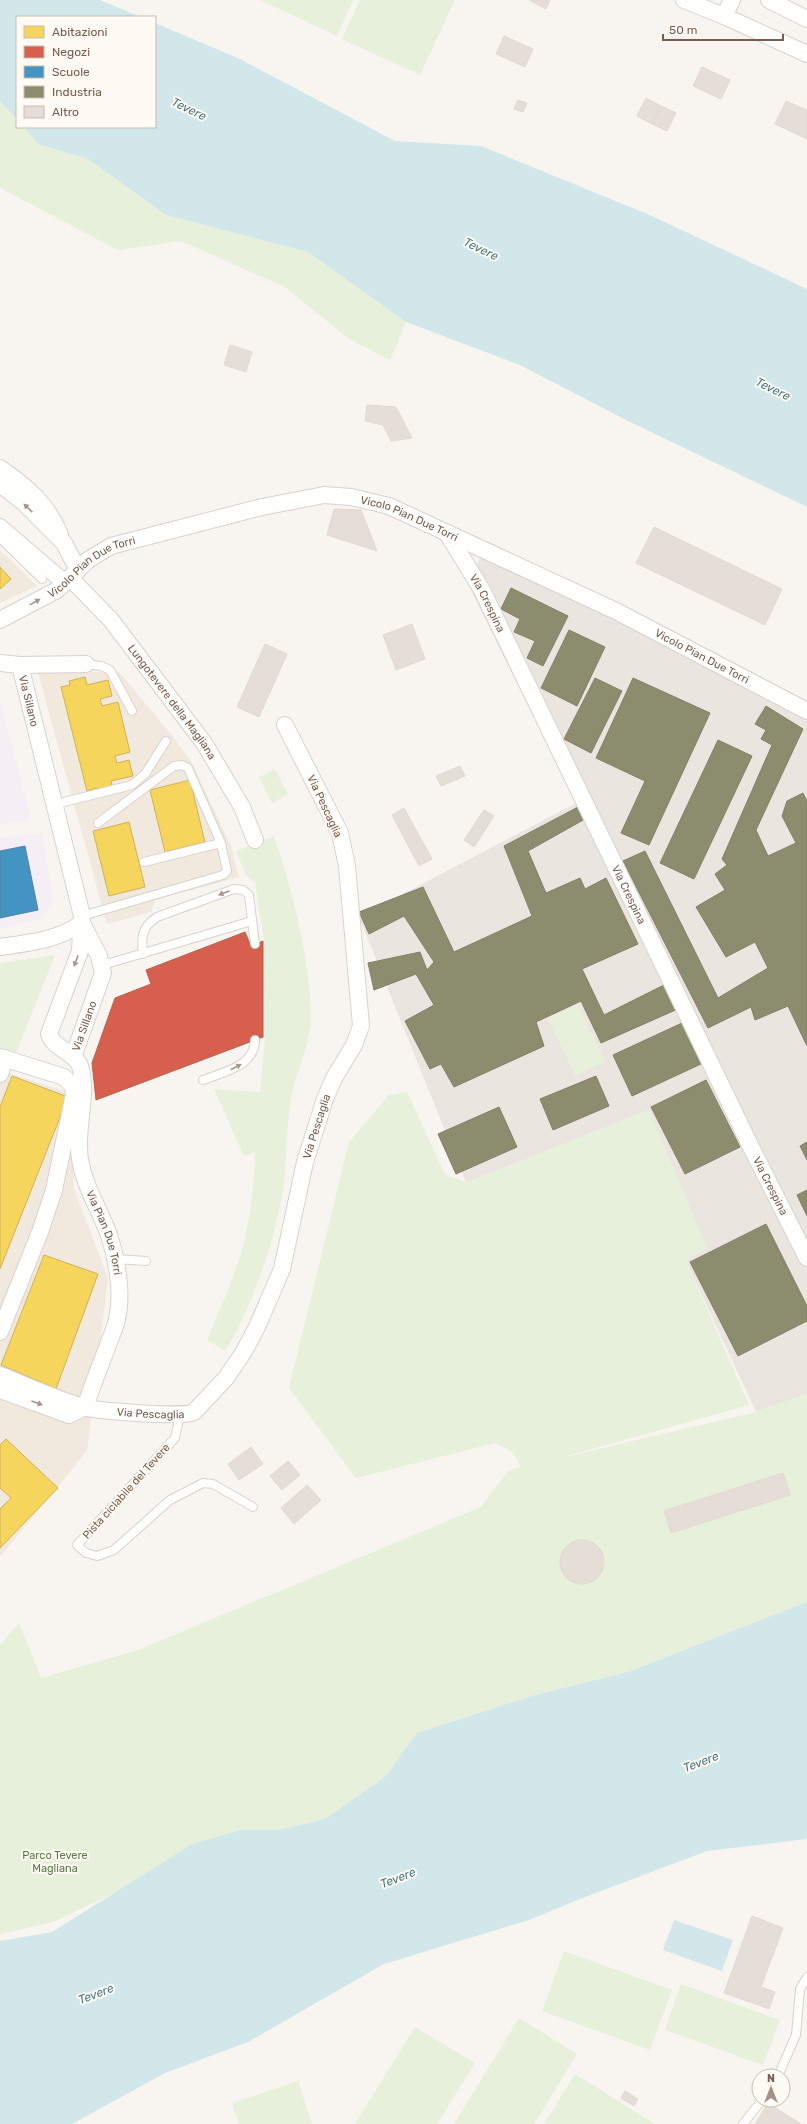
<svg xmlns="http://www.w3.org/2000/svg" width="807" height="2124" viewBox="0 0 807 2124" font-family="Rubik,sans-serif">
	<rect width="100%" height="100%" fill="#f8f5f0"/>
	<path fill="#f1e8de" d="M 0,550 L 37,586 L 0,603 Z
		M 119,672 L 174,738 L 192,763 L 231,846 L 239,877 L 155,900 L 151,912 L 107,924 L 38,673 Z
		M 0,1070 L 73,1094 L 74,1189 L 108,1278 L 87,1451 L 0,1557 Z"/>
	<path fill="#ebe5e0" d="M 489,542 L 720,655 L 807,701 L 807,1394 L 756,1412 L 686,1261 L 649,1110 L 466,1183 L 359,917 L 576,803 L 467,582 Z"/>
	<path fill="#f5eef5" d="M 0,699 L 31,819 L 0,825 Z
		M 42,832 L 53,901 L 43,918 L 0,929 L 0,838 Z"/>
	<path fill="#e6f0db" d="M 260,0 L 353,0 L 337,36 Z
		M 360,0 L 455,0 L 420,75 L 342,39 Z
		M 0,101 L 17,119 L 17,127 L 24,127 L 38,144 L 88,159 L 166,215 L 308,252 L 406,322 L 390,360 L 349,339 L 285,287 L 181,241 L 118,250 L 0,188 Z
		M 275,769 L 288,794 L 272,803 L 259,777 Z
		M 274,836 C 293,893 309,954 311,1014 C 312,1044 296,1069 291,1099 C 286,1126 287,1155 284,1183 C 277,1235 253,1306 225,1351 L 207,1340 C 221,1306 238,1271 246,1234 C 252,1207 254,1180 255,1152 L 244,1156 L 214,1089 L 260,1092 L 265,1038 L 264,940 L 255,883 L 246,875 L 236,851 Z
		M 55,955 L 16,1053 L 0,1048 L 0,963 Z
		M 578,1004 L 605,1062 L 575,1076 L 548,1018 Z
		M 407,1092 L 445,1174 L 467,1183 L 649,1110 L 707,1248 L 686,1261 L 749,1405 L 556,1459 L 756,1412 L 807,1394 L 807,1602 L 628,1672 L 535,1695 L 417,1733 L 385,1777 L 325,1819 L 277,1830 L 241,1830 L 192,1844 L 123,1889 L 53,1922 L 0,1934 L 0,1645 L 19,1623 L 41,1678 L 138,1650 L 481,1507 L 508,1471 L 521,1467 L 513,1452 L 495,1443 L 356,1478 L 289,1388 L 349,1142 L 389,1095 Z
		M 564,1951 L 672,1990 L 650,2050 L 542,2011 Z
		M 681,1984 L 780,2020 L 763,2065 L 665,2030 Z
		M 519,2018 L 577,2054 L 534,2124 L 454,2124 Z
		M 415,2027 L 475,2063 L 437,2124 L 355,2124 Z
		M 575,2074 L 655,2124 L 544,2124 Z
		M 298,2081 L 312,2124 L 239,2124 L 232,2103 Z"/>
	<path fill="#d1e7e9" d="M 0,0 L 100,0 L 141,17 L 17,17 L 17,119 L 0,101 Z
		M 155,23 L 240,59 L 395,141 L 481,146 L 652,216 L 807,289 L 807,507 L 626,420 L 520,365 L 406,322 L 308,252 L 166,215 L 88,159 L 38,144 L 24,127 L 155,127 Z
		M 807,1602 L 807,1839 L 707,1851 L 585,1897 L 529,1920 L 384,1964 L 248,2042 L 165,2073 L 72,2124 L 0,2124 L 0,1941 L 52,1932 L 192,1844 L 241,1830 L 277,1830 L 325,1819 L 385,1777 L 417,1733 L 535,1695 L 628,1672 Z
		M 674,1920 L 733,1940 L 722,1971 L 663,1950 Z"/>
	<path fill="#f6d55c" stroke="#d0b158" d="M 0,567 L 11,579 L 0,589 Z
		M 85,677 L 87,685 L 108,680 L 112,696 L 100,699 L 102,706 L 118,702 L 130,752 L 115,756 L 117,763 L 129,760 L 133,776 L 111,781 L 113,788 L 98,792 L 97,788 L 87,791 L 61,687 L 70,685 L 69,681 Z
		M 190,780 L 205,842 L 165,852 L 150,790 Z
		M 129,822 L 145,887 L 109,896 L 93,831 Z
		M 12,1076 L 68,1097 L 0,1269 L 0,1107 Z
		M 44,1255 L 98,1274 L 56,1389 L 1,1365 Z
		M 6,1439 L 58,1488 L 0,1548 L 0,1509 L 11,1498 L 0,1488 L 0,1445 Z"/>
	<path fill="#d6604d" stroke="#ba5f4d" d="M 245,932 L 251,946 L 263,941 L 263,1037 L 96,1100 L 92,1063 L 115,998 L 151,984 L 146,970 Z"/>
	<path fill="#4393c3" stroke="#5383a0" d="M 25,846 L 38,910 L 0,918 L 0,851 Z"/>
	<path fill="#8c8c6e" stroke="#867e64" d="M 511,588 L 568,616 L 543,666 L 527,658 L 535,641 L 514,632 L 520,619 L 501,609 Z
		M 569,630 L 605,647 L 577,706 L 541,688 Z
		M 595,678 L 622,691 L 591,753 L 564,739 Z
		M 633,678 L 710,713 L 649,845 L 621,833 L 645,781 L 596,758 Z
		M 766,706 L 803,729 L 756,830 L 768,856 L 796,843 L 782,816 L 787,801 L 803,793 L 807,801 L 807,1046 L 788,1006 L 755,1020 L 751,1007 L 708,1028 L 623,861 L 645,851 L 718,998 L 768,968 L 755,942 L 726,957 L 696,907 L 725,890 L 715,874 L 727,865 L 722,859 L 772,745 L 761,739 L 766,730 L 755,724 Z
		M 718,740 L 752,756 L 694,879 L 660,863 Z
		M 580,806 L 585,819 L 528,851 L 546,893 L 580,878 L 585,889 L 606,878 L 638,944 L 582,969 L 604,1015 L 666,984 L 680,1008 L 601,1043 L 581,1001 L 536,1022 L 544,1046 L 454,1087 L 441,1064 L 430,1069 L 405,1021 L 434,1005 L 416,974 L 374,990 L 368,963 L 420,952 L 427,970 L 434,962 L 404,916 L 369,934 L 359,912 L 423,887 L 454,952 L 532,916 L 504,846 Z
		M 682,1023 L 701,1064 L 632,1096 L 613,1055 Z
		M 596,1076 L 609,1106 L 553,1130 L 540,1099 Z
		M 706,1080 L 740,1147 L 685,1174 L 651,1107 Z
		M 499,1107 L 517,1147 L 456,1174 L 438,1134 Z
		M 807,1142 L 807,1160 L 800,1146 Z
		M 807,1190 L 807,1216 L 797,1195 Z
		M 766,1224 L 807,1306 L 807,1321 L 738,1356 L 690,1262 Z"/>
	<path fill="#e5ded7" stroke="#e1d9d2" d="M 529,0 L 550,0 L 546,9 Z
		M 504,36 L 533,49 L 525,67 L 496,54 Z
		M 702,67 L 730,80 L 721,99 L 693,86 Z
		M 646,98 L 661,106 L 652,124 L 637,116 Z
		M 518,100 L 527,103 L 523,112 L 514,109 Z
		M 786,101 L 807,110 L 807,139 L 775,124 Z
		M 661,106 L 676,113 L 667,131 L 652,124 Z
		M 230,345 L 252,352 L 246,372 L 224,365 Z
		M 367,405 L 396,407 L 412,438 L 391,441 L 383,425 L 365,421 Z
		M 334,509 L 361,510 L 377,551 L 327,535 Z
		M 654,527 L 782,589 L 765,625 L 636,563 Z
		M 412,624 L 425,659 L 396,670 L 383,635 Z
		M 265,644 L 287,654 L 259,717 L 237,707 Z
		M 460,766 L 465,776 L 441,786 L 436,776 Z
		M 404,808 L 432,859 L 419,866 L 392,815 Z
		M 484,810 L 494,816 L 474,847 L 464,840 Z
		M 251,1447 L 263,1464 L 239,1480 L 228,1464 Z
		M 288,1461 L 300,1475 L 282,1490 L 270,1476 Z
		M 783,1473 L 790,1495 L 671,1533 L 664,1511 Z
		M 307,1485 L 321,1500 L 294,1524 L 281,1508 Z
		M560 1562a22 22 0 1 1 44 0a22 22 0 1 1-44 0Z
		M 752,1916 L 783,1928 L 761,1987 L 775,1992 L 769,2009 L 724,1993 Z
		M 625,2091 L 638,2099 L 634,2106 L 621,2098 Z
		M 768,2103 L 801,2124 L 755,2124 Z"/>
	<g fill="none" stroke-linecap="round" stroke-linejoin="round">
		<defs>
			<path id="service" d="M 0,538 L 42,579
				M 86,664 L 101,666 L 110,670 L 132,711
				M 56,804 L 132,785 L 145,774 L 166,741
				M 144,862 L 221,843
				M 82,916 L 223,875 L 227,871 L 221,843 L 188,768 L 182,765 L 174,766 L 98,823
				M 143,954 C 141,936 142,927 157,917 L 234,889 L 243,890 L 249,895 L 255,944
				M 103,965 L 252,921
				M 203,1080 C 224,1072 255,1066 255,1040
				M 116,1259 L 146,1261
				M 180,1415 L 175,1438 L 77,1545 L 86,1553 L 97,1556 L 114,1550 L 170,1500 L 203,1483 L 213,1484 L 253,1507
				M 778,2076 L 796,2035 L 800,1989 L 807,1977
				M 743,2124 L 762,2100"/>
			<g id="minor">
				<path d="M 684,0 L 724,16 L 807,54"/>
				<path d="M 769,0 L 807,19"/>
				<path d="M 724,16 L 732,0"/>
				<path d="M 0,468 C 26,486 48,504 60,535"/>
				<path d="M 0,484 L 23,502 L 64,543 L 78,570"/>
				<path d="M 0,527 L 65,583"/>
				<path id="s1" d="M 447,533 L 482,590 L 751,1147 L 807,1258"/>
				<path id="s2" d="M 70,578 L 111,620 L 204,743 L 242,807 L 255,840"/>
				<path id="s3" d="M 0,620 L 57,590 L 88,560 L 111,546 L 262,507 L 324,495 L 351,497 L 389,506 L 616,611 L 807,711"/>
				<path d="M 0,663 L 20,665 L 86,664"/>
				<path id="s4" d="M 20,665 L 82,916 L 80,951 L 49,1034 C 54,1050 77,1052 81,1069 C 88,1098 75,1129 80,1159 C 84,1186 100,1210 109,1235 C 117,1260 123,1293 117,1319 C 115,1329 110,1338 107,1348 C 99,1368 92,1387 85,1407"/>
				<path d="M 0,947 C 29,943 58,940 82,923"/>
				<path d="M 0,1057 L 64,1077 L 73,1086 L 74,1094 L 54,1190 L 40,1232 L 0,1332"/>
				<path id="s5" d="M 73,1057 L 103,973 L 99,956 L 82,923"/>
				<path d="M 0,1074 L 5,1058"/>
				<path id="s6" d="M 0,1375 C 28,1386 55,1399 84,1407 C 98,1411 183,1418 194,1412 L 226,1378 L 243,1353 L 257,1327 L 282,1269 L 305,1162 L 325,1099 L 334,1078 L 354,1045 L 361,1026 L 347,866 L 340,833 L 285,725"/>
				<path d="M 0,1390 L 69,1415 L 85,1407"/>
			</g>
		</defs>
		<use href="#service" stroke="#d8d2ce" stroke-width="10"/>
		<use href="#minor" stroke="#d8d2ce" stroke-width="18"/>
		<use href="#service" stroke="#fefefd" stroke-width="8"/>
		<use href="#minor" stroke="#fefefd" stroke-width="16"/>
	</g>
	<defs><path id="oneway-solid" d="M-6-.8H1V-3.2L6.5 0L1 3.2V.8H-6Z"/></defs>
	<g fill="#a7958b">
		<use href="#oneway-solid" transform="translate(28 508) rotate(-136)"/>
		<use href="#oneway-solid" transform="translate(35 602) rotate(-29)"/>
		<use href="#oneway-solid" transform="translate(224 893) rotate(160)"/>
		<use href="#oneway-solid" transform="translate(76 961) rotate(110)"/>
		<use href="#oneway-solid" transform="translate(236 1067) rotate(-28)"/>
		<use href="#oneway-solid" transform="translate(37 1403) rotate(20)"/>
	</g>
	<g text-anchor="middle" stroke-width="4" stroke-linejoin="round" paint-order="stroke">
		<g font-size="11" fill="#785d4e" stroke="#fffaf3">
			<text dy="4" stroke="none"><textPath href="#s3" startOffset="443">Vicolo Pian Due Torri</textPath></text>
			<text dy="4" stroke="none"><textPath href="#s3" startOffset="107">Vicolo Pian Due Torri</textPath></text>
			<text dy="4" stroke="none"><textPath href="#s1" startOffset="81">Via Crespina</textPath></text>
			<text dy="4" stroke="none"><textPath href="#s3" startOffset="767">Vicolo Pian Due Torri</textPath></text>
			<text dy="4" stroke="none"><textPath href="#s4" startOffset="37">Via Sillano</textPath></text>
			<text dy="4" stroke="none"><textPath href="#s2" startOffset="161">Lungotevere della Magliana</textPath></text>
			<text transform="translate(325 806) rotate(65)" y="4">Via Pescaglia</text>
			<text dy="4" stroke="none"><textPath href="#s1" startOffset="405">Via Crespina</textPath></text>
			<text dy="4" stroke="none"><textPath href="#s5" startOffset="33">Via Sillano</textPath></text>
			<text dy="4" stroke="none"><textPath href="#s6" startOffset="517">Via Pescaglia</textPath></text>
			<text dy="4" stroke="none"><textPath href="#s1" startOffset="729">Via Crespina</textPath></text>
			<text dy="4" stroke="none"><textPath href="#s4" startOffset="599">Via Pian Due Torri</textPath></text>
			<text dy="4" stroke="none"><textPath href="#s6" startOffset="157">Via Pescaglia</textPath></text>
			<text transform="translate(126 1491) rotate(-48)" y="4">Pista ciclabile del Tevere</text>
		</g>
		<g font-size="11" fill="#567d46" stroke="#fffaf3">
			<text x="55" y="1859">Parco Tevere<tspan x="55" dy="13">Magliana</tspan></text>
		</g>
		<g font-size="12" font-style="italic" fill="#457983" stroke="#fffaf3">
			<text transform="translate(189 109) rotate(26)" y="4">Tevere</text>
			<text transform="translate(481 249) rotate(26)" y="4">Tevere</text>
			<text transform="translate(773 389) rotate(26)" y="4">Tevere</text>
			<text transform="translate(701 1762) rotate(-21)" y="4">Tevere</text>
			<text transform="translate(398 1878) rotate(-21)" y="4">Tevere</text>
			<text transform="translate(96 1994) rotate(-21)" y="4">Tevere</text>
		</g>
	</g>
	<rect x="16" y="16" width="140" height="112" fill="#fffaf3" stroke="#c9bbb1"/>
	<rect x="24" y="26" width="20" height="12" fill="#f6d55c" stroke="#c9bbb1"/>
	<text x="52" y="36" font-size="12" fill="#785d4e">Abitazioni</text>
	<rect x="24" y="46" width="20" height="12" fill="#d6604d" stroke="#c9bbb1"/>
	<text x="52" y="56" font-size="12" fill="#785d4e">Negozi</text>
	<rect x="24" y="66" width="20" height="12" fill="#4393c3" stroke="#c9bbb1"/>
	<text x="52" y="76" font-size="12" fill="#785d4e">Scuole</text>
	<rect x="24" y="86" width="20" height="12" fill="#8c8c6e" stroke="#c9bbb1"/>
	<text x="52" y="96" font-size="12" fill="#785d4e">Industria</text>
	<rect x="24" y="106" width="20" height="12" fill="#e5ded7" stroke="#c9bbb1"/>
	<text x="52" y="116" font-size="12" fill="#785d4e">Altro</text>
	<g transform="translate(771 2088)"><circle r="19" fill="#fffaf3" stroke="#c9bbb1"/>
	<path d="M0-3L7 15L0 10L-7 15Z" fill="#a59287"/>
	<text y="-6" font-size="11" font-weight="bold" text-anchor="middle" fill="#785d4e">N</text>
	</g>
	<path d="M663 34v6h120v-6" fill="none" stroke="#785d4e" stroke-width="2"/>
	<text x="669" y="34" font-size="12" fill="#785d4e" stroke="#fffaf3" stroke-width="3" paint-order="stroke">50 m</text>
</svg>
